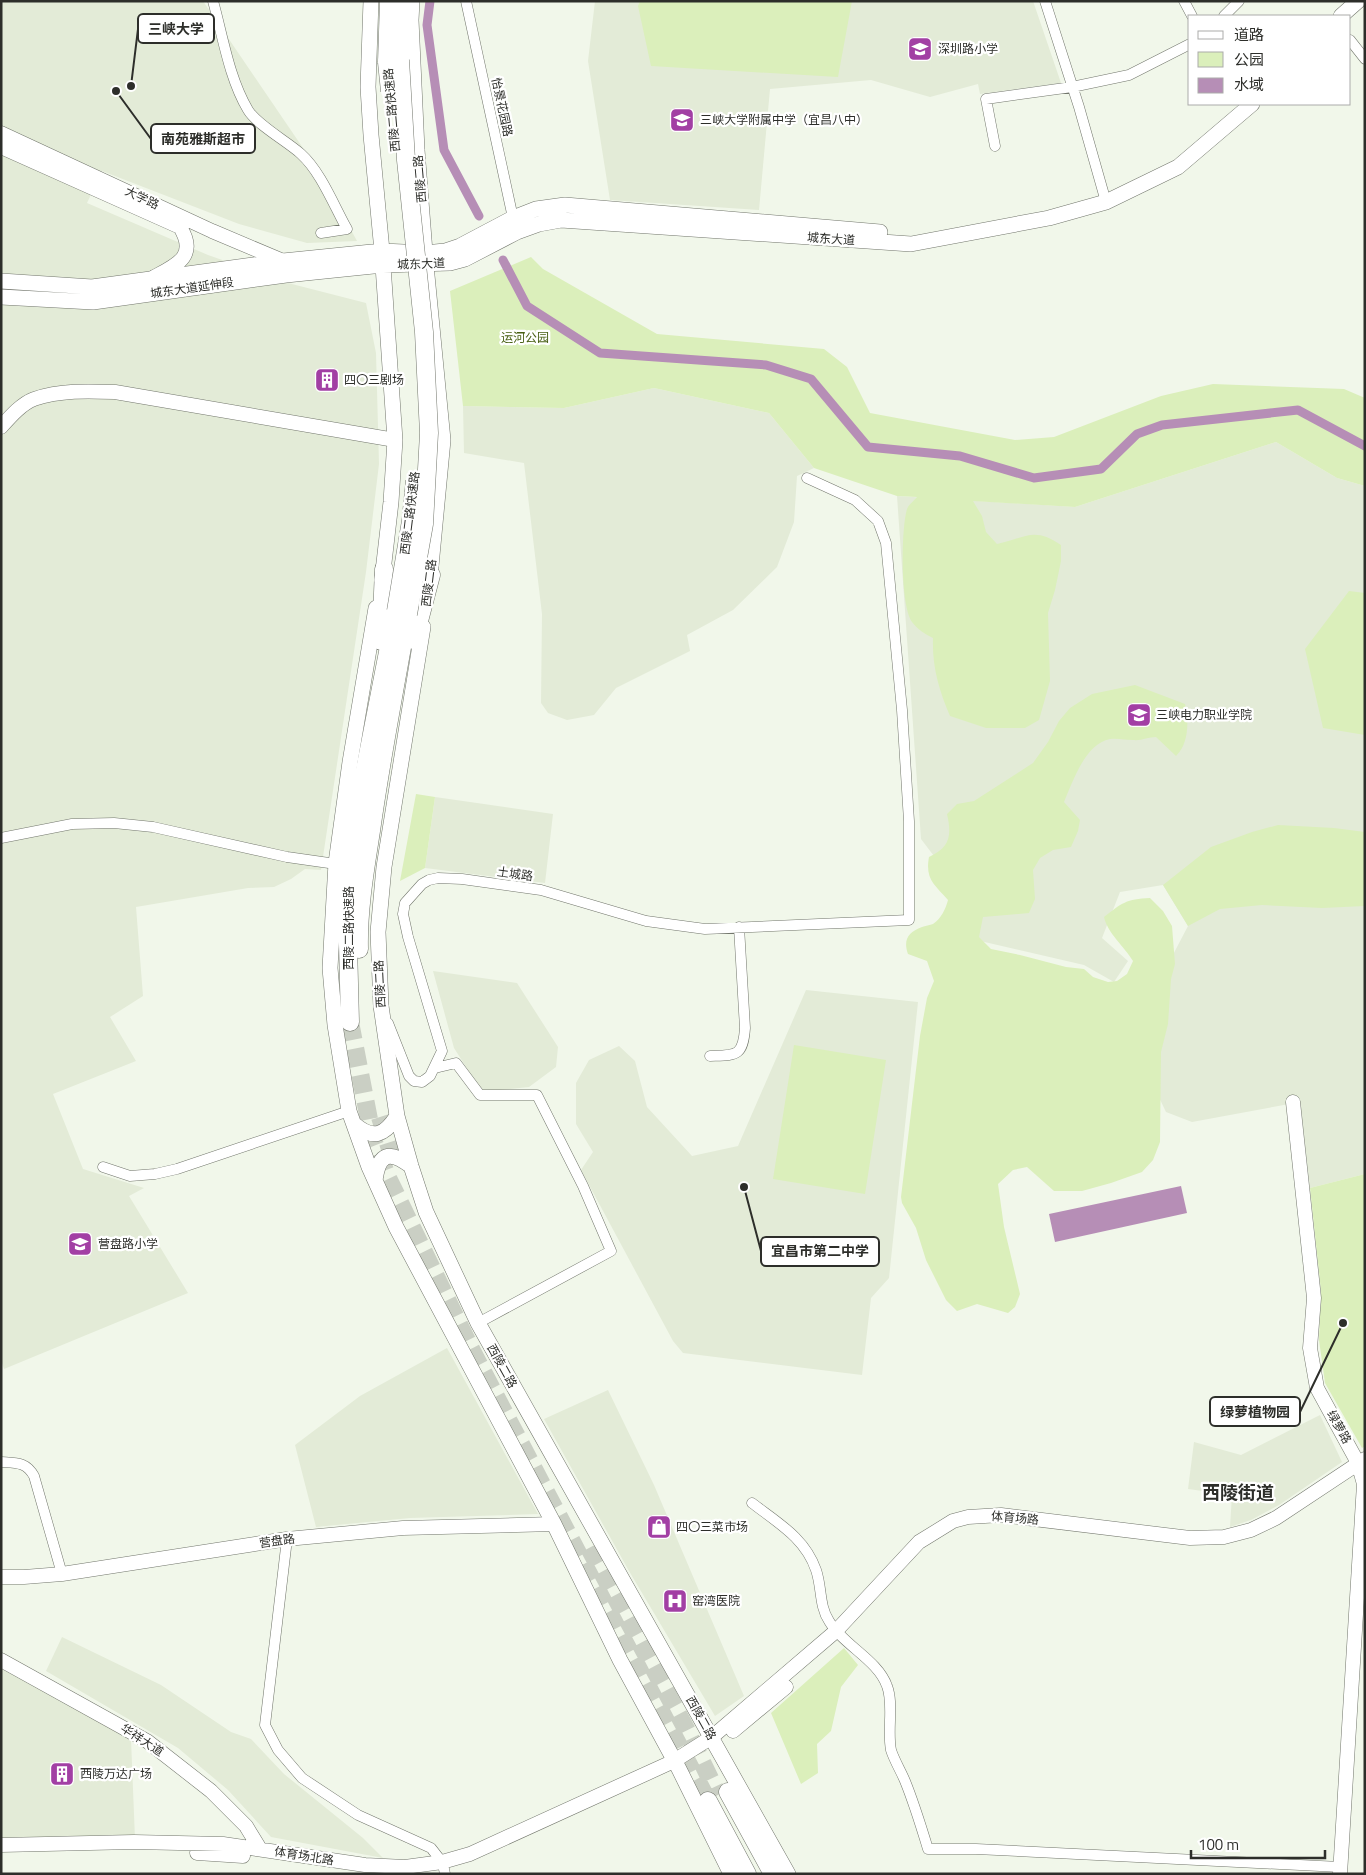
<svg xmlns="http://www.w3.org/2000/svg" width="1366" height="1875" viewBox="0 0 1366 1875" font-family="'Titillium Web','Noto Sans SC',sans-serif">
	<rect width="100%" height="100%" fill="#f1f7ea"/>
	<path fill="#e3ebd7" d="M 1,1 L 203,1 L 320,173 L 357,241 L 307,243 L 239,224 L 102,171 L 87,203 L 208,255 L 288,283 L 366,303 L 376,353 L 379,464 L 366,572 L 321,870 L 305,869 L 291,879 L 274,887 L 248,888 L 136,907 L 143,996 L 110,1017 L 136,1061 L 53,1094 L 83,1169 L 144,1188 L 129,1196 L 188,1293 L 4,1369 L 1,1360 Z
		M 595,1 L 1033,1 L 1061,83 L 980,94 L 978,84 L 930,97 L 871,80 L 770,89 L 759,210 L 610,200 L 588,61 Z
		M 654,388 L 769,413 L 814,468 L 797,476 L 794,522 L 777,567 L 733,610 L 687,635 L 690,651 L 616,688 L 594,715 L 567,720 L 548,713 L 541,703 L 542,614 L 524,463 L 464,453 L 463,406 L 564,408 Z
		M 1276,442 L 1337,478 L 1365,486 L 1365,1174 L 1310,1188 L 1300,1102 L 1192,1122 L 1166,1112 L 1130,1037 L 1188,926 L 1163,885 L 1120,892 L 1102,938 L 1128,961 L 1114,982 L 1084,965 L 976,940 L 972,906 L 921,839 L 897,496 L 1075,507 Z
		M 435,797 L 553,814 L 545,883 L 425,868 Z
		M 433,971 L 517,983 L 558,1047 L 556,1067 L 529,1087 L 482,1092 L 454,1048 Z
		M 806,990 L 918,1002 L 889,1278 L 871,1298 L 862,1375 L 683,1353 L 673,1341 L 581,1170 L 593,1152 L 576,1124 L 576,1083 L 589,1060 L 619,1046 L 635,1061 L 647,1107 L 692,1156 L 738,1146 Z
		M 447,1348 L 538,1514 L 410,1518 L 316,1527 L 295,1445 L 360,1396 Z
		M 608,1390 L 654,1485 L 744,1696 L 715,1716 L 629,1571 L 544,1419 Z
		M 1320,1415 L 1342,1462 L 1279,1505 L 1251,1520 L 1230,1527 L 1232,1495 L 1188,1489 L 1194,1442 L 1241,1455 Z
		M 62,1637 L 161,1685 L 231,1732 L 251,1739 L 284,1774 L 363,1838 L 383,1858 L 271,1837 L 228,1790 L 178,1748 L 46,1671 Z
		M 1,1664 L 131,1739 L 135,1839 L 1,1841 Z"/>
	<path fill="#dbefbb" d="M 640,1 L 852,1 L 838,77 L 651,66 L 638,6 Z
		M 531,257 L 543,269 L 657,334 L 824,349 L 847,367 L 870,413 L 1015,440 L 1054,437 L 1161,396 L 1213,384 L 1344,389 L 1365,398 L 1365,486 L 1337,478 L 1276,442 L 1075,507 L 973,501 L 982,516 L 986,532 L 997,544 C 1025,538 1034,526 1061,545 L 1061,561 L 1055,590 L 1048,613 L 1050,681 L 1039,720 L 1025,728 L 986,728 L 950,716 C 939,690 932,667 933,638 C 925,634 918,630 912,622 C 900,605 901,529 907,509 C 909,504 914,501 917,497 L 897,496 L 814,468 L 769,413 L 654,388 L 564,408 L 463,406 L 450,291 Z
		M 1349,591 L 1365,593 L 1365,735 L 1323,728 L 1305,649 Z
		M 1135,685 L 1185,704 C 1189,720 1189,744 1176,756 L 1156,737 C 1148,737 1141,741 1133,740 C 1125,740 1118,738 1110,739 C 1085,744 1073,781 1064,802 L 1080,820 L 1078,831 L 1071,847 L 1053,850 L 1040,858 L 1033,870 L 1035,899 L 1029,913 L 983,917 L 979,937 L 991,949 L 1020,955 L 1066,967 L 1084,969 L 1093,977 L 1108,982 L 1117,981 L 1127,974 L 1133,961 C 1124,946 1108,934 1104,917 C 1122,903 1126,899 1150,898 L 1163,911 L 1172,926 L 1175,964 L 1171,979 L 1168,1024 L 1161,1052 L 1160,1142 L 1153,1160 L 1142,1172 L 1111,1183 L 1082,1191 L 1054,1191 L 1027,1167 L 1013,1170 L 998,1184 L 1004,1227 L 1020,1294 L 1015,1307 L 1008,1313 L 977,1304 L 957,1311 L 946,1300 L 926,1260 L 916,1228 L 902,1203 L 901,1197 L 920,1036 L 927,998 L 934,981 L 927,961 L 908,954 C 903,940 908,932 922,927 C 925,926 930,925 933,924 C 941,919 946,908 948,900 C 934,884 925,879 929,857 C 950,847 952,836 947,814 L 957,804 L 974,801 L 1033,763 L 1048,742 L 1059,721 L 1070,708 L 1092,694 Z
		M 416,794 L 435,797 L 425,868 L 400,881 Z
		M 1278,825 L 1334,828 L 1365,832 L 1365,906 L 1322,908 L 1262,905 L 1220,909 L 1188,926 L 1163,885 L 1211,847 L 1252,832 Z
		M 794,1045 L 886,1060 L 865,1194 L 773,1179 Z
		M 1365,1174 L 1365,1446 L 1362,1448 L 1325,1383 L 1319,1340 L 1321,1291 L 1310,1188 Z
		M 844,1648 L 858,1665 L 841,1687 L 831,1731 L 817,1744 L 818,1773 L 801,1784 L 771,1713 Z"/>
	<path fill="#b68eb6" d="M 1181,1186 L 1187,1213 L 1055,1242 L 1049,1214 Z"/>
	<g fill="none" stroke-linecap="round" stroke-linejoin="round">
		<path stroke="#b68eb6" stroke-width="9" d="M 430,1 L 427,25 L 444,150 L 479,216
			M 503,260 L 527,306 L 600,353 L 766,365 L 811,379 L 868,447 L 960,456 L 1034,478 L 1101,469 L 1137,434 L 1162,425 L 1298,410 L 1365,446"/>
		<path stroke="#cacfc4" stroke-width="18" stroke-dasharray="18 9" stroke-linecap="butt" d="M 350,1022 L 373,1140 L 388,1178 L 471,1349 L 708,1801
			M 380,1117 L 396,1168
			M 589,1548 L 685,1727 L 718,1795"/>
		<defs>
			<path id="street" d="M 213,1 C 223,37 229,78 248,110 C 257,125 288,142 301,154 C 321,172 334,206 347,229 L 321,233
				M 466,1 L 513,218
				M 1045,1 L 1079,107 L 1106,202
				M 1184,1 L 1192,16
				M 1224,16 L 1239,1
				M 1350,40 L 1365,59
				M 995,146 L 986,99 L 1072,87 L 1129,75 L 1190,44
				M 1,838 L 72,824 L 114,823 L 153,827 L 287,857 L 336,864
				M 388,1023 L 409,1076 L 414,1081 L 422,1082 L 430,1076 L 442,1051 L 408,937 L 403,914 L 405,903 L 422,884 L 429,880 L 438,878 L 462,879 L 541,890 L 646,921 L 705,929 L 909,920 L 909,821 L 902,710 L 886,543 L 878,521 L 855,500 L 807,478
				M 710,1056 C 736,1055 743,1057 745,1028 L 739,927
				M 435,1068 L 456,1063 L 480,1095 L 537,1095 L 583,1186 L 611,1251 L 478,1323
				M 103,1167 L 130,1176 L 155,1174 L 177,1169 L 349,1111
				M 1,1462 C 17,1463 26,1462 34,1476 L 62,1574
				M 752,1503 C 778,1523 805,1538 816,1570 C 822,1587 819,1606 829,1621 C 843,1645 878,1660 887,1686 C 894,1704 887,1730 891,1750 C 894,1760 901,1771 905,1781 C 914,1803 921,1826 928,1849 L 976,1849 L 1340,1867
				M 287,1539 L 265,1725 L 278,1750 L 302,1778 L 358,1815 L 431,1848 L 442,1862
				M 444,1869 L 445,1874"/>
			<path id="secondary" d="M 1,133 L 212,231 L 283,261
				M 1,147 L 180,227 C 198,256 177,265 154,277
				M 1,427 C 10,417 21,404 34,399 C 60,390 88,391 115,392 L 395,440
				M 1293,1102 L 1314,1298 L 1310,1348 L 1317,1388 L 1358,1463 L 1364,1484 L 1340,1874
				M 1,1577 L 24,1577 L 62,1574 L 287,1539 L 403,1528 L 554,1524
				M 1,1660 L 147,1741 L 211,1791 L 246,1826 L 260,1849
				M 733,1731 L 786,1687
				M 1,1845 L 134,1842 L 223,1844 L 365,1865 L 405,1867 L 442,1862 L 470,1854 L 674,1761 L 712,1737 L 836,1631 L 919,1542 L 953,1521 L 968,1517 L 1001,1515 L 1190,1538 L 1224,1537 L 1251,1530 L 1276,1518 L 1365,1459
				M 197,1853 L 243,1856"/>
			<path id="primary" d="M 371,1 L 368,87 L 371,135 L 382,251 L 395,440 L 391,502 L 382,580
				M 412,1 L 411,20 L 417,150 L 426,265 L 443,440 L 429,587
				M 1341,16 L 1358,1
				M 1,281 L 92,287 L 283,261 L 382,251 L 425,253 L 445,251 L 460,246 L 513,218 L 536,209 L 565,205 L 880,232
				M 1,297 L 93,302 L 286,275 L 383,265 L 450,263 L 465,259 L 517,232 L 539,224 L 561,220 L 911,244 L 1049,218 L 1106,202 L 1178,167 L 1252,104
				M 376,608 L 350,762 L 336,863 L 330,968 L 335,1025 L 349,1111 L 369,1167 L 396,1227 L 554,1524 L 620,1660 L 679,1769 L 731,1874
				M 423,627 L 384,867 L 378,932 L 381,1006 L 397,1116 L 411,1166 L 426,1212 L 478,1323 L 788,1874
				M 354,1124 C 373,1140 384,1136 397,1116
				M 375,1180 C 379,1153 389,1150 411,1166"/>
			<path id="highway" d="M 400,60 L 403,1
				M 387,62 L 389,1
				M 414,640 L 431,575
				M 381,641 L 384,569
				M 359,949 C 358,910 365,870 371,831 C 381,759 395,687 408,614
				M 350,1022 L 347,906 L 355,821 L 396,611
				M 728,1792 L 773,1874
				M 708,1801 L 747,1874"/>
		</defs>
		<use href="#street" stroke="#72766c" stroke-width="11"/>
		<use href="#secondary" stroke="#72766c" stroke-width="15"/>
		<use href="#primary" stroke="#72766c" stroke-width="16"/>
		<use href="#highway" stroke="#72766c" stroke-width="19"/>
		<use href="#street" stroke="#fff" stroke-width="10"/>
		<use href="#secondary" stroke="#fff" stroke-width="14"/>
		<use href="#primary" stroke="#fff" stroke-width="15"/>
		<use href="#highway" stroke="#fff" stroke-width="18"/>
		<defs>
			<path id="highway-bridge" d="M 400,60 L 406,160 L 424,332 L 429,433 L 424,524 L 408,614
				M 387,62 L 390,91
				M 396,611 L 411,521 L 415,481"/>
		</defs>
		<use href="#highway-bridge" stroke="#72766c" stroke-width="19" stroke-linecap="butt"/>
		<use href="#highway-bridge" stroke="#fff" stroke-width="18"/>
	</g>
	<defs>
		<symbol id="school-square" viewBox="-11 -11 22 22"><rect x="-9" y="-9" width="18" height="18" rx="4" fill="#a23fa4" stroke="#fff"/><path d="M0-5L7-2L0 1L-7-2ZM-4 1L0 2.5L4 1V4Q0 6-4 4Z" fill="#fff"/></symbol>
		<symbol id="building-square" viewBox="-11 -11 22 22"><rect x="-9" y="-9" width="18" height="18" rx="4" fill="#a23fa4" stroke="#fff"/><path d="M-4-6H4V6H1V3H-1V6H-4ZM-2.5-4.3h1.7v1.8h-1.7ZM.8-4.3h1.7v1.8H.8ZM-2.5-1h1.7V.8h-1.7ZM.8-1h1.7V.8H.8Z" fill="#fff"/></symbol>
		<symbol id="university-square" viewBox="-11 -11 22 22"><rect x="-9" y="-9" width="18" height="18" rx="4" fill="#a23fa4" stroke="#fff"/><path d="M0-5L7-2L0 1L-7-2ZM-4 1L0 2.5L4 1V4Q0 6-4 4Z" fill="#fff"/></symbol>
		<symbol id="shop-square" viewBox="-11 -11 22 22"><rect x="-9" y="-9" width="18" height="18" rx="4" fill="#a23fa4" stroke="#fff"/><path d="M-5-2.5h2.3a2.7 3.5 0 0 1 5.4 0H5L5.5 6h-11ZM-1.5-2.5h3a1.5 2.3 0 0 0-3 0Z" fill="#fff"/></symbol>
		<symbol id="hospital-square" viewBox="-11 -11 22 22"><rect x="-9" y="-9" width="18" height="18" rx="4" fill="#a23fa4" stroke="#fff"/><path d="M-5-5h3v3.5h4V-5h3V5h-3V1.5h-4V5h-3Z" fill="#fff"/></symbol>
	</defs>
	<g fill-rule="evenodd">
		<use href="#school-square" x="906" y="35" width="28" height="28"/>
		<use href="#school-square" x="668" y="106" width="28" height="28"/>
		<use href="#building-square" x="313" y="366" width="28" height="28"/>
		<use href="#university-square" x="1125" y="701" width="28" height="28"/>
		<use href="#school-square" x="66" y="1230" width="28" height="28"/>
		<use href="#shop-square" x="645" y="1513" width="28" height="28"/>
		<use href="#hospital-square" x="661" y="1587" width="28" height="28"/>
		<use href="#building-square" x="48" y="1760" width="28" height="28"/>
	</g>
	<g text-anchor="middle" stroke-width="4.5" stroke-linejoin="round" paint-order="stroke">
		<g font-size="12" fill="#2d2e2a" stroke="#fff" text-anchor="start">
			<text x="938" y="53">深圳路小学</text>
			<text x="700" y="124">三峡大学附属中学（宜昌八中）</text>
			<text x="344" y="384">四〇三剧场</text>
			<text x="1156" y="719">三峡电力职业学院</text>
			<text x="98" y="1248">营盘路小学</text>
			<text x="676" y="1531">四〇三菜市场</text>
			<text x="692" y="1605">窑湾医院</text>
			<text x="80" y="1778">西陵万达广场</text>
		</g>
		<g font-size="12" fill="#2d2e2a" stroke="#fff">
			<text transform="translate(502 107) rotate(78)" y="4">怡景花园路</text>
			<text transform="translate(392 110) rotate(-95)" y="4">西陵二路快速路</text>
			<text transform="translate(420 179) rotate(-95)" y="4">西陵二路</text>
			<text transform="translate(142 198) rotate(25)" y="4">大学路</text>
			<text transform="translate(831 239) rotate(4)" y="4">城东大道</text>
			<text transform="translate(421 264) rotate(-2)" y="4">城东大道</text>
			<text transform="translate(192 288) rotate(-8)" y="4">城东大道延伸段</text>
			<text transform="translate(410 513) rotate(-83)" y="4">西陵二路快速路</text>
			<text transform="translate(429 583) rotate(-83)" y="4">西陵二路</text>
			<text transform="translate(515 874) rotate(8)" y="4">土城路</text>
			<text transform="translate(349 928) rotate(-90)" y="4">西陵二路快速路</text>
			<text transform="translate(380 984) rotate(-93)" y="4">西陵二路</text>
			<text transform="translate(502 1366) rotate(61)" y="4">西陵二路</text>
			<text transform="translate(1339 1427) rotate(61)" y="4">绿萝路</text>
			<text transform="translate(1015 1518) rotate(5)" y="4">体育场路</text>
			<text transform="translate(277 1541) rotate(-8)" y="4">营盘路</text>
			<text transform="translate(701 1718) rotate(61)" y="4">西陵二路</text>
			<text transform="translate(142 1740) rotate(33)" y="4">华祥大道</text>
			<text transform="translate(304 1856) rotate(9)" y="4">体育场北路</text>
		</g>
		<g font-size="12" fill="#496014" stroke="#fff">
			<text x="525" y="342">运河公园</text>
		</g>
		<g font-size="18" font-weight="bold" fill="#2d2e2a" stroke="#fff">
			<text x="1238" y="1499">西陵街道</text>
		</g>
	</g>
	<path fill="none" stroke="#2d2e2a" stroke-width="2" d="M131 86L138 29M116 91L151 139M744 1187L761 1251M1343 1323L1300 1412"/>
	<g fill="#2d2e2a" stroke="#fff" stroke-width="2">
		<circle cx="131" cy="86" r="5"/>
		<circle cx="116" cy="91" r="5"/>
		<circle cx="744" cy="1187" r="5"/>
		<circle cx="1343" cy="1323" r="5"/>
	</g>
	<g fill="#fff" stroke="#2d2e2a" stroke-width="2">
		<rect x="138" y="14" width="76" height="29" rx="5"/>
		<rect x="151" y="124" width="104" height="29" rx="5"/>
		<rect x="761" y="1237" width="118" height="29" rx="5"/>
		<rect x="1210" y="1397" width="90" height="29" rx="5"/>
	</g>
	<g font-size="14" text-anchor="middle" font-weight="bold" fill="#2d2e2a">
		<text x="176" y="34">三峡大学</text>
		<text x="203" y="144">南苑雅斯超市</text>
		<text x="820" y="1256">宜昌市第二中学</text>
		<text x="1255" y="1417">绿萝植物园</text>
	</g>
	<rect width="1366" height="1875" fill="none" stroke="#2d2e2a" stroke-width="5"/>
	<rect x="1188" y="15" width="162" height="90" fill="#ffffff" stroke="#ababaa"/>
	<rect x="1198" y="31" width="25" height="8" fill="#ffffff" stroke="#ababaa"/>
	<text x="1234" y="40" font-size="15" fill="#2d2e2a">道路</text>
	<rect x="1198" y="52" width="25" height="15" fill="#dbefbb" stroke="#ababaa"/>
	<text x="1234" y="65" font-size="15" fill="#2d2e2a">公园</text>
	<rect x="1198" y="78" width="25" height="15" fill="#b68eb6" stroke="#ababaa"/>
	<text x="1234" y="90" font-size="15" fill="#2d2e2a">水域</text>
	<path d="M1191 1850v8h134v-8" fill="none" stroke="#2d2e2a" stroke-width="2.5"/>
	<text x="1198" y="1850" font-size="15" fill="#2d2e2a" stroke="#ffffff" stroke-width="4" paint-order="stroke">100 m</text>
</svg>
